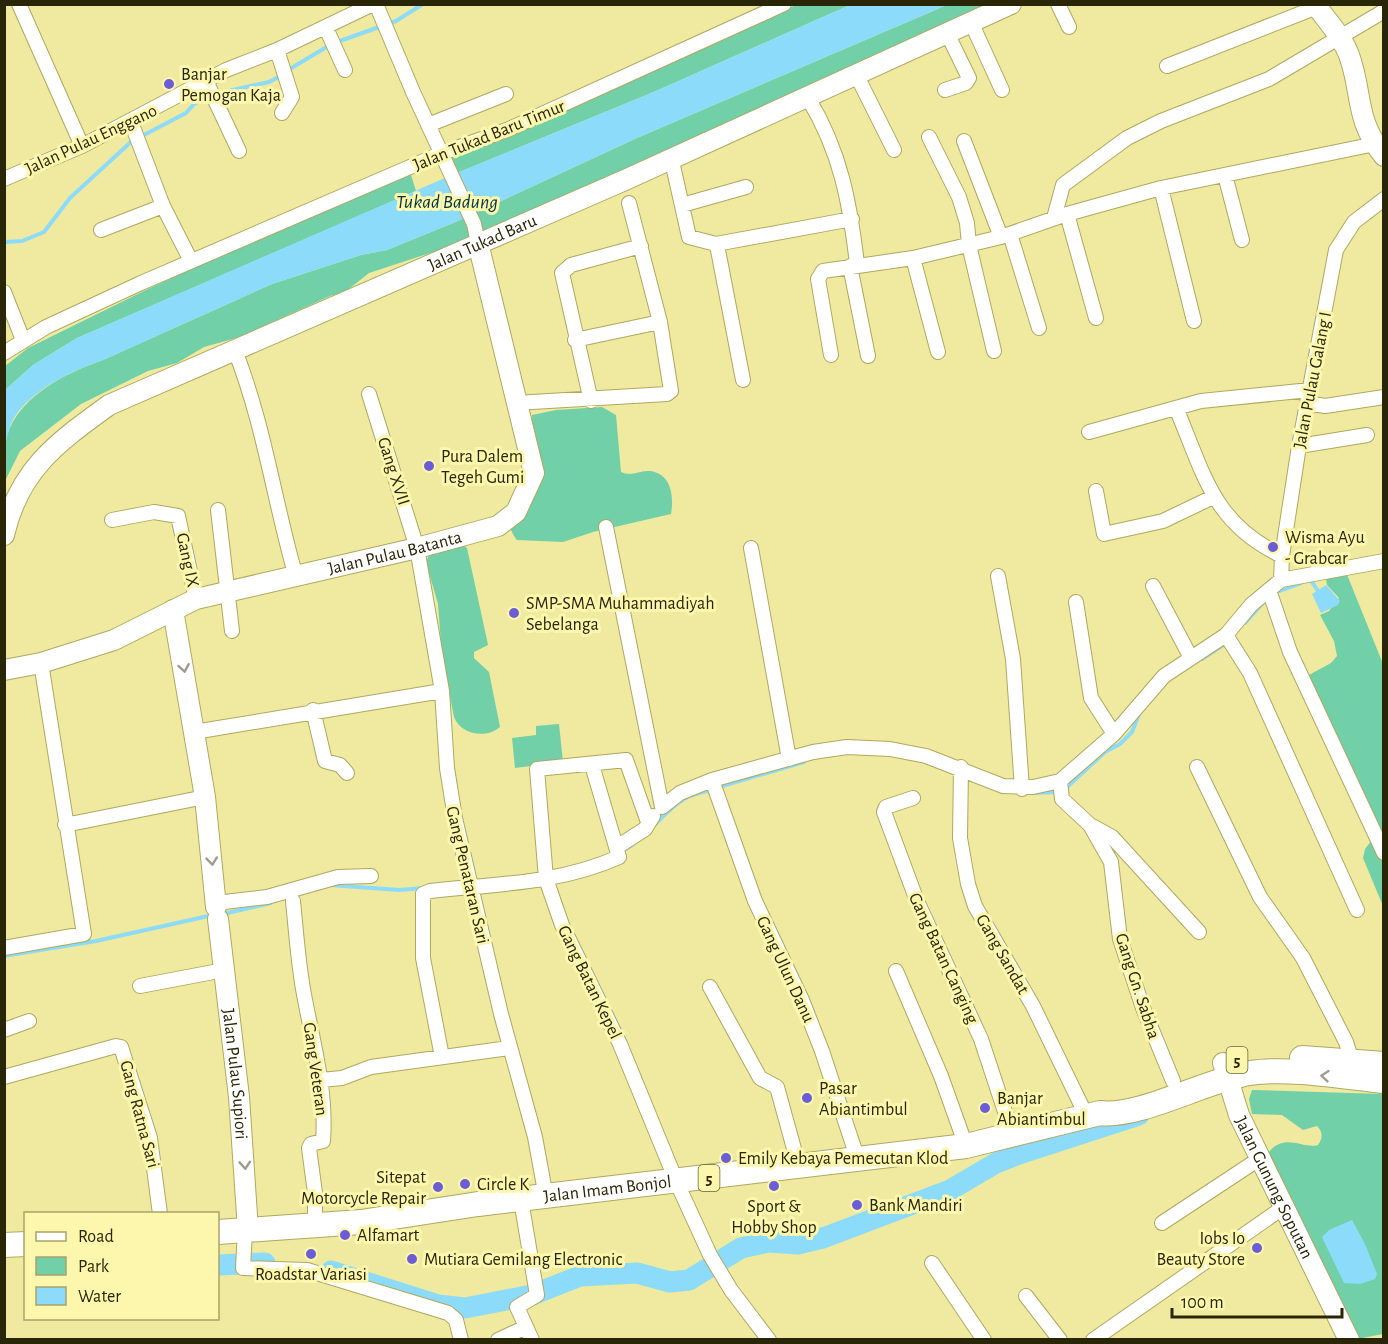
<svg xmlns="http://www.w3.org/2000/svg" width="1388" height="1344" viewBox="0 0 1388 1344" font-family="'Alegreya Sans',sans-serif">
	<rect width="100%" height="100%" fill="#efea9f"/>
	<path fill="#71d0a8" d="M 796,5 L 850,5 L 656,91 L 457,173 L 450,163 L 452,155 Z
		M 947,5 L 999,5 L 482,236 L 369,273 L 345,292 L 330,296 L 240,337 L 204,347 L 177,363 L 148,371 L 81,404 L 20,451 L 5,481 C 5,470 2,455 5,444 C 13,399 63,374 103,360 L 272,284 L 361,255 L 387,250 L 458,221 L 637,138 Z
		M 405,172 L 411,175 L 416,191 L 77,338 L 33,365 L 5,390 L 5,366 L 28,348 L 150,288 Z
		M 602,407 L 616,415 L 621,472 C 632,477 639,470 650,471 C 672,474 674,497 671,514 L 593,532 L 563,542 L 517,540 C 507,528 504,506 514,492 C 517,486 523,483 525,477 C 530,457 533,435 532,415 L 556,410 Z
		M 462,544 L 467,548 L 487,640 L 488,645 L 474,652 L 474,658 L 489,672 L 500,727 C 486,739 461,735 454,717 L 442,657 L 438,604 L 426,562 L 430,553 Z
		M 1346,572 L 1383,664 L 1383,906 L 1363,858 L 1365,849 L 1378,832 L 1307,676 L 1331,663 L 1337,656 L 1334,641 L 1320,615 L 1329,611 L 1339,598 L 1327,585 L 1326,579 Z
		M 559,724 L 563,762 L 515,768 L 512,738 L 536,735 L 536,726 Z
		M 1252,1090 L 1383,1094 L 1383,1334 L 1357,1339 L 1266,1156 C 1283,1130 1303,1150 1318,1145 C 1323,1138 1323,1132 1317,1126 L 1303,1130 L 1282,1115 L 1252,1114 L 1249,1099 Z"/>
	<path fill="#8cdbfa" d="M 850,5 L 947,5 L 637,138 L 458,221 L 387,250 L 361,255 L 272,284 L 103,360 C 73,370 31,390 14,418 C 9,427 8,435 5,444 L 5,390 L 33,365 L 77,338 L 447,177 L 656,91 Z
		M 1326,585 L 1340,601 L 1338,605 L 1321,613 L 1312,594 Z
		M 1352,1220 L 1365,1244 L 1377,1274 L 1375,1279 L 1360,1284 L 1344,1283 L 1322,1237 L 1329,1230 Z"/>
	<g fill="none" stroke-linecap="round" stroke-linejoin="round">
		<path stroke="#8cdbfa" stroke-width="4" d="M 337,42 L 396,21 L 423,4
			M 288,70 L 330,45
			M 219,93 L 269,82 L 282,75
			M 140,137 L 186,113 L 194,104 L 206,98
			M 4,242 L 22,241 L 44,232 L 70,198 L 133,140
			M 1310,579 L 1318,591
			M 1279,591 L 1301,583
			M 1245,623 L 1262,604
			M 1202,659 L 1223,645
			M 719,787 L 804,762
			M 1034,793 L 1058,792 L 1066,788 L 1105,752 L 1120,744 L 1132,732 L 1139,714
			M 621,852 C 649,837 660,814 684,799 C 692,794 703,792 712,790
			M 330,885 L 399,890 L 424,888
			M 223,914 L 271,903
			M 4,956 L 96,941 L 213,915"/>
		<path stroke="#8cdbfa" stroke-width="21" d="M 218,1265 L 265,1263
			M 331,1271 L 438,1305 L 465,1308 L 532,1295 L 580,1276 L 637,1273 L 670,1282 L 689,1280 L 741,1248 L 769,1242 L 798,1244 L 823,1238 L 950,1190 L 996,1163 L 1019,1154 L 1139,1115"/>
		<defs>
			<path id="street" d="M 19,4 L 82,146
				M 376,4 L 413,92 L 474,224 L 478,243
				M 1058,4 L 1069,27
				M 971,22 L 1002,90
				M 326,28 L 345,70
				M 277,50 L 292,97 L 282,113
				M 1167,66 L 1317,7
				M 857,76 L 894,150
				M 206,81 L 239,151
				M 945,90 L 966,83 L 969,78 L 947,33
				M 808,98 C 841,152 850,204 857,264
				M 131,122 L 163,206 L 191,261
				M 428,125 L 506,94
				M 929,137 L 959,197 L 967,223 L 969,245 L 994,351
				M 964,141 L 1001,237
				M 671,157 L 689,237 L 716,244 L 718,250 L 743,380
				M 1225,175 L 1242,240
				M 4,179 L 82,146 L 226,70 L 277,50 L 373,4
				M 1161,188 L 1194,321
				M 682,205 L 746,187
				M 1067,214 L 1096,318
				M 1054,218 L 1063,185 L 1127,138 L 1161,121 L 1269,79 L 1384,11
				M 101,230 L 163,206
				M 1010,234 L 1039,328
				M 716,244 L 852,219
				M 913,258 L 938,352
				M 850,266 L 868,356
				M 4,292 L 23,340
				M 575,340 L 660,322
				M 234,348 C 264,423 274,501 296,577
				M 4,353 L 46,327 L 141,283 L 440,154 L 509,129 L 784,4
				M 831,355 L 818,279 L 823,271 L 913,258 L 1001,237 L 1067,214 L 1161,188 L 1375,144
				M 369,394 L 417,548 L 442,691 L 447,768 L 455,818 L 501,1014 L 535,1137 L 546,1197
				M 591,401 L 562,273 L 571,265 L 641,246
				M 515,403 L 667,394 L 671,391 L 660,322 L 629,203
				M 1307,403 L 1325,406 L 1384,397
				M 1176,408 C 1204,473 1212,523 1282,556
				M 1089,432 L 1201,401 L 1310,390
				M 1299,446 L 1367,435
				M 1096,491 L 1104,534 L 1163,521 L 1213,497
				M 218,510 L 232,631
				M 112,520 L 154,512 L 178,516 L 196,599
				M 606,527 L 662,807 L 680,793 L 712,780 L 813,752 L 847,747 L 890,749 L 926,756 L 1003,786 L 1033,787 L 1060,781 L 1114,734 L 1164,676 L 1226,635 L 1251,605 L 1281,580 L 1384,561
				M 751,548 L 789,759
				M 998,576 L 1013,659 L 1022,789
				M 1281,580 L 1282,556 L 1299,446 L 1336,250 L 1354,222 L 1384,199
				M 1153,586 L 1191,658
				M 1269,590 L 1290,652 L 1384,853
				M 1076,602 L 1091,698 L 1114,734
				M 1226,635 L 1250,673 L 1357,910
				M 313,710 L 325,761 L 340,765 L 347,773
				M 194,732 L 442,691
				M 961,767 L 960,838 L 968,884 L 975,906 L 1033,1006 L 1087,1117
				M 1197,767 L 1260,897 L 1303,958 L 1346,1042 L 1352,1061
				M 712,780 L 755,901 L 802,1000 L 822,1051 L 858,1160
				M 1060,781 L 1062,799 L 1090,825 L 1111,862 L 1120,939 L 1143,1008 L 1173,1081
				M 913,798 L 886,807 L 884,812 L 917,901 L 981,1039 L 1013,1136
				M 648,822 L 626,760 L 537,769 L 546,879 L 562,925 L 620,1044 L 677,1183 L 710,1255 L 731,1290 L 769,1340
				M 65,825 L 205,797
				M 1092,826 L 1112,837 L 1199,932
				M 617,847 L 645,829 L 653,816
				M 293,901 C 296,931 298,960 303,989 C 312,1040 327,1089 323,1141 L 311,1144 L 309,1148 L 315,1193 L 315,1227
				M 216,903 L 267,897 L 338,877 L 371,876
				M 4,948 L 84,934 L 41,663
				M 896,971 L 941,1076 L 966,1146
				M 140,986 L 224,970
				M 710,987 L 760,1078 L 777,1087 L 799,1167
				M 4,1030 L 29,1021
				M 442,1057 L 423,958 L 423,894 L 430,891 C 494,884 559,884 619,857 L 592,765
				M 4,1077 L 116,1046 L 121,1047 L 150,1138 L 160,1214
				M 321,1080 L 342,1078 L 371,1067 L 509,1048
				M 521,1200 L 537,1295 L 517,1307 L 532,1340
				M 1162,1223 L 1259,1159
				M 245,1231 L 243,1268 L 307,1270 L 448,1313 L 456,1320 L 461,1340
				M 932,1263 L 984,1340
				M 1026,1296 L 1060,1340
				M 498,1340 L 526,1327
				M 1093,1340 L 1284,1207"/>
			<g id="secondary">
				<path d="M 1315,4 C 1327,21 1342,36 1349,55 C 1363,93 1354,119 1384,156"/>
				<path id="s1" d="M 4,535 C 19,469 58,442 109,405 L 625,180 L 1011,4"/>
				<path d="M 173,610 L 205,797 L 216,907"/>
				<path id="s2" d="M 4,670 L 41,663 L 114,640 L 196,599 L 417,548 L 498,526 L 516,512 L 534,473 L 478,243"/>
				<path id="s3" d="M 218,919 L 239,1097 L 248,1230"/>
				<path id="s4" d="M 1223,1063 L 1239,1115 L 1349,1340"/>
			</g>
			<g id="highway">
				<path d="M 1302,1058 L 1384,1064"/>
				<path id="s5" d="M 218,1232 L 361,1222 L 478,1204 L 966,1146 L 1100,1113 C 1140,1118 1206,1080 1250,1073 C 1287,1067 1345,1077 1384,1081"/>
				<path d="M 4,1245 L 26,1244"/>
			</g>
		</defs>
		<use href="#street" stroke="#afa960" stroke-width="16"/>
		<use href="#secondary" stroke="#afa960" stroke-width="22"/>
		<use href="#highway" stroke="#afa960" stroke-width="26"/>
		<use href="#street" stroke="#fff" stroke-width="14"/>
		<use href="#secondary" stroke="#fff" stroke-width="20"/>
		<use href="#highway" stroke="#fff" stroke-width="24"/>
	</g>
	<defs><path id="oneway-chevron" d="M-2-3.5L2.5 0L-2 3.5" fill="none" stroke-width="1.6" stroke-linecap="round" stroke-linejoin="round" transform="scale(1.5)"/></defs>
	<g stroke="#9f9d8f">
		<use href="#oneway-chevron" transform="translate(184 668) rotate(80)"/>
		<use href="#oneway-chevron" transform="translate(212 861) rotate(84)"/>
		<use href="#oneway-chevron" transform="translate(1325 1076) rotate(-175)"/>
		<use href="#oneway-chevron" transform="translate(245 1165) rotate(86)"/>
	</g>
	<g fill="#6c5dd7" stroke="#fcf7ac" stroke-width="2">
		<circle cx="169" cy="84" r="6"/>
		<circle cx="429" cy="466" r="6"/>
		<circle cx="1273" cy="547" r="6"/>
		<circle cx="514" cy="613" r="6"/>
		<circle cx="807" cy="1098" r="6"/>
		<circle cx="985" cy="1108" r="6"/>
		<circle cx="726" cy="1158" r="6"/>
		<circle cx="465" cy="1184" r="6"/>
		<circle cx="774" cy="1186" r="6"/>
		<circle cx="438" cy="1187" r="6"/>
		<circle cx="857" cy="1205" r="6"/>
		<circle cx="345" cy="1235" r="6"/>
		<circle cx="1257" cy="1248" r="6"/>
		<circle cx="311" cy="1254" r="6"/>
		<circle cx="412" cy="1259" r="6"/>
	</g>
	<g text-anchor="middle" stroke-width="6" stroke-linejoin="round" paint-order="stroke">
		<g fill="#fcf7ac" stroke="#686538" stroke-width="1.5">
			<rect x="1226.5" y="1047" width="21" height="26" rx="4.5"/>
			<rect x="698.5" y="1165" width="21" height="26" rx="4.5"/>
		</g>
		<g font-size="16" font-weight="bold" fill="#292607">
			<text x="1237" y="1066">5</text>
			<text x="709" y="1184">5</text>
		</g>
		<g font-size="18" fill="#292607" stroke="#fcf7ac" text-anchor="start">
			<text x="181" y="80">Banjar<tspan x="181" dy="21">Pemogan Kaja</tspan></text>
			<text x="441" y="462">Pura Dalem<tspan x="441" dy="21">Tegeh Gumi</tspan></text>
			<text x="1285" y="543">Wisma Ayu<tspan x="1285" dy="21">- Grabcar</tspan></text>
			<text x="526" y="609">SMP-SMA Muhammadiyah<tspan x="526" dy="21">Sebelanga</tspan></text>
			<text x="819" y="1094">Pasar<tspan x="819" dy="21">Abiantimbul</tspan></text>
			<text x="997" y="1104">Banjar<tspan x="997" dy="21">Abiantimbul</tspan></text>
			<text x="738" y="1164">Emily Kebaya Pemecutan Klod</text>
			<text x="426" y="1183" text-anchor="end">Sitepat<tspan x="426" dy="21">Motorcycle Repair</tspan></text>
			<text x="477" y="1190">Circle K</text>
			<text x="869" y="1211">Bank Mandiri</text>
			<text x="774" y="1212" text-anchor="middle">Sport &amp;<tspan x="774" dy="21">Hobby Shop</tspan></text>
			<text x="357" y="1241">Alfamart</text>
			<text x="1245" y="1244" text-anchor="end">Iobs Io<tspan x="1245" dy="21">Beauty Store</tspan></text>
			<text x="424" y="1265">Mutiara Gemilang Electronic</text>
			<text x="311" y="1280" text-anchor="middle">Roadstar Variasi</text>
		</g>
		<g font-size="18" fill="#292607" stroke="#fcf7ac">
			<text transform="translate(489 135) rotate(-22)" y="6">Jalan Tukad Baru Timur</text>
			<text transform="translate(91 139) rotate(-25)" y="6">Jalan Pulau Enggano</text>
			<text dy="6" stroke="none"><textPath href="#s1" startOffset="579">Jalan Tukad Baru</textPath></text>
			<text transform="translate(1312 380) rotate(-79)" y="6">Jalan Pulau Galang I</text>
			<text transform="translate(394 471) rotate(72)" y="6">Gang XVII</text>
			<text dy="6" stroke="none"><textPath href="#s2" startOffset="410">Jalan Pulau Batanta</textPath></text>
			<text transform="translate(188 560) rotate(78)" y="6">Gang IX</text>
			<text transform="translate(468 875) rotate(77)" y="6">Gang Penataran Sari</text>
			<text transform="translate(1003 954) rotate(60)" y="6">Gang Sandat</text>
			<text transform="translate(944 958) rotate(65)" y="6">Gang Batan Canging</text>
			<text transform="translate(786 969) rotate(65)" y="6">Gang Ulun Danu</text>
			<text transform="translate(590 982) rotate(64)" y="6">Gang Batan Kepel</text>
			<text transform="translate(1138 986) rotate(72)" y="6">Gang Gn. Sabha</text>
			<text transform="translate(316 1069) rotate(82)" y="6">Gang Veteran</text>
			<text dy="6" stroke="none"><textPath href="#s3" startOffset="156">Jalan Pulau Supiori</textPath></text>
			<text transform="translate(140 1114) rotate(75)" y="6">Gang Ratna Sari</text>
			<text dy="6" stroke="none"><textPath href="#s4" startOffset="135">Jalan Gunung Soputan</textPath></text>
			<text dy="6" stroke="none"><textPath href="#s5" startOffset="392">Jalan Imam Bonjol</textPath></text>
		</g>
		<g font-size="20" font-style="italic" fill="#033645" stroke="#fcf7ac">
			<text x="447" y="208">Tukad Badung</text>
		</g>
	</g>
	<rect width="1388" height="1344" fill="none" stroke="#292607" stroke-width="12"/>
	<rect x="24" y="1212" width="195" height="108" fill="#fcf7ac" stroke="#a8a36a" stroke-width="1.5"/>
	<rect x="36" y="1232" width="30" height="9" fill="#ffffff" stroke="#a8a36a" stroke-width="1.5"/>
	<text x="78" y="1242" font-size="18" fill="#292607">Road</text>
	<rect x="36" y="1257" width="30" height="18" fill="#71d0a8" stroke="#a8a36a" stroke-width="1.5"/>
	<text x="78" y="1272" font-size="18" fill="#292607">Park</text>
	<rect x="36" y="1287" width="30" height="18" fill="#8cdbfa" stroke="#a8a36a" stroke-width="1.5"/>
	<text x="78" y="1302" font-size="18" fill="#292607">Water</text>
	<path d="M1172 1308v9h170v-9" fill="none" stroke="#292607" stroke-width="3"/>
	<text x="1181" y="1308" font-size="18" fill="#292607" stroke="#fcf7ac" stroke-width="4.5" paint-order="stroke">100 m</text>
</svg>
